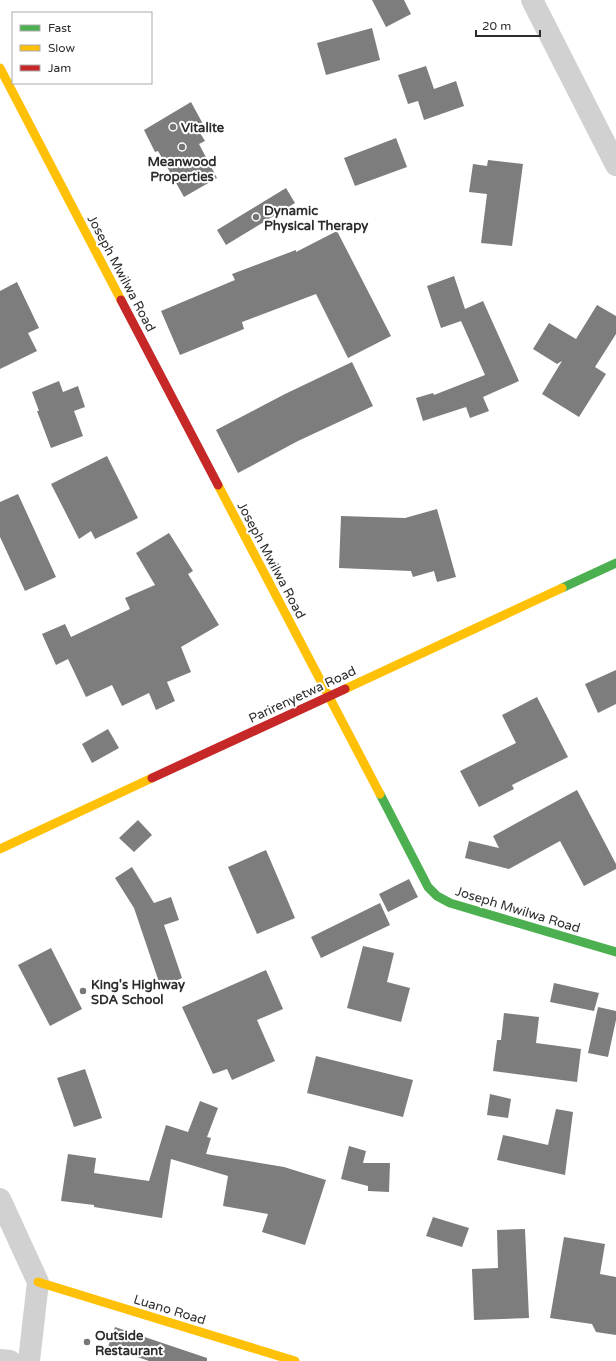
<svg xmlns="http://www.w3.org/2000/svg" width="616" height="1361" viewBox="0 0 616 1361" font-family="'Varela Round',sans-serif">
	<rect width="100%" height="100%" fill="#fff"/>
	<path fill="#7d7d7d" d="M 372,0 L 404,0 L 411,14 L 386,27 Z
		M 372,28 L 380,60 L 326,75 L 317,43 Z
		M 426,66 L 434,89 L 456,81 L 464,106 L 424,120 L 418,101 L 408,104 L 398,75 Z
		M 191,102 L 203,124 L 197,128 L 205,141 L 199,144 L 217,178 L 184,197 L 158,151 L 155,152 L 144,130 Z
		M 396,138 L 407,167 L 355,186 L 344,158 Z
		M 488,160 L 523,164 L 512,246 L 481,243 L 487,194 L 469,192 L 473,164 L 487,166 Z
		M 286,188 L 295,203 L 226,245 L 217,230 Z
		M 337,231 L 391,336 L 348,358 L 316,294 L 242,322 L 244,329 L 180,355 L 161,311 L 235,280 L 232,274 L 296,250 L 296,252 Z
		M 454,276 L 465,309 L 483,301 L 519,381 L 483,397 L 489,411 L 470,418 L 466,407 L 423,421 L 416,398 L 433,393 L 434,395 L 485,375 L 461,321 L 441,328 L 427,286 Z
		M 17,282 L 39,328 L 28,333 L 37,351 L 0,369 L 0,291 Z
		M 597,305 L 616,316 L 616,334 L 595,367 L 606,374 L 579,417 L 542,394 L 562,361 L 557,364 L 533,349 L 549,323 L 576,339 Z
		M 352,362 L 373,406 L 298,441 L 238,473 L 216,430 L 285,394 Z
		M 59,381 L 63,392 L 78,386 L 85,407 L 74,411 L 83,436 L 51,448 L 37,411 L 39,411 L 32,392 Z
		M 107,456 L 138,518 L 95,539 L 91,531 L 79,539 L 51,484 Z
		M 18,494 L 56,577 L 25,591 L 0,537 L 0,502 Z
		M 437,509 L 456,577 L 437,582 L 434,571 L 413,577 L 411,571 L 339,568 L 341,516 L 405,518 Z
		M 169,533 L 193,571 L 188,574 L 219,625 L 181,647 L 191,672 L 167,682 L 175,701 L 156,710 L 149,693 L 122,706 L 112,685 L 86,697 L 68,659 L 56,665 L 42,634 L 65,624 L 71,637 L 130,609 L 125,598 L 155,585 L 136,553 Z
		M 616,670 L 616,704 L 598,713 L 585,684 Z
		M 537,697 L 568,757 L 512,785 L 514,789 L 479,807 L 460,771 L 516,743 L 502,715 Z
		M 108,729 L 119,748 L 92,763 L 82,744 Z
		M 577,790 L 616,864 L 616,869 L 584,886 L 560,841 L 509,869 L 465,858 L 469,841 L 499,848 L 493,836 Z
		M 138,820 L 152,835 L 134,852 L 119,838 Z
		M 266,850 L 295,918 L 257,934 L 228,867 Z
		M 132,867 L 154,903 L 171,897 L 179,920 L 164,925 L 182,978 L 161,988 L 134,908 L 115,878 Z
		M 409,879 L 418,897 L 388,912 L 379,894 Z
		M 380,903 L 390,925 L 321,958 L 311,937 Z
		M 363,946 L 394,953 L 387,982 L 410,988 L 401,1022 L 347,1008 Z
		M 51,948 L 82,1009 L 50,1026 L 18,965 Z
		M 266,970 L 283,1009 L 257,1020 L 275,1061 L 232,1080 L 227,1069 L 213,1074 L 182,1007 Z
		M 554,983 L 599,993 L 594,1011 L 550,1002 Z
		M 598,1007 L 616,1011 L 616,1020 L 608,1057 L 588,1053 Z
		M 504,1013 L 539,1017 L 536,1043 L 581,1049 L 577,1082 L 493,1071 L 497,1040 L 501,1040 Z
		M 316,1056 L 413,1080 L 403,1117 L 307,1093 Z
		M 85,1069 L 102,1118 L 74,1127 L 57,1078 Z
		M 490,1094 L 511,1099 L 508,1118 L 487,1115 Z
		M 200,1101 L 218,1108 L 207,1137 L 211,1138 L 206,1154 L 284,1167 L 326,1180 L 305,1245 L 262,1232 L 268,1214 L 223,1206 L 228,1176 L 171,1159 L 162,1218 L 94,1207 L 94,1205 L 61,1201 L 68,1154 L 96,1158 L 94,1173 L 149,1181 L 166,1125 L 188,1132 Z
		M 556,1109 L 573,1112 L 565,1175 L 497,1160 L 503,1135 L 548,1145 Z
		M 349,1146 L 366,1151 L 363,1163 L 390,1163 L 389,1192 L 368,1191 L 368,1186 L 341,1179 Z
		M 433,1217 L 469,1228 L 462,1247 L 426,1236 Z
		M 525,1229 L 529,1318 L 474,1320 L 472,1269 L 498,1268 L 497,1230 Z
		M 564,1237 L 605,1244 L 600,1274 L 616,1277 L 616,1335 L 596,1332 L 592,1324 L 550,1318 Z
		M 115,1327 L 207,1358 L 207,1361 L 149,1361 L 108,1347 Z"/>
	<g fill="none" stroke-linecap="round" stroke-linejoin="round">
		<path stroke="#d1d1d1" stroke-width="22" d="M 532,0 L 616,165
			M 0,1199 L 38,1282 L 29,1361
			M 0,1360 L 10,1361"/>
		<path stroke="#4caf50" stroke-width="9" d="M 562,588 L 616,563
			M 380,794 L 428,887 L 437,896 L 450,903 L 616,952"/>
		<path stroke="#ffc107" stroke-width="9" d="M 0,68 L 121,300
			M 218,485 L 380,794
			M 345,689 L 562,588
			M 0,849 L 152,778
			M 38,1282 L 295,1361"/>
		<path stroke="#c62828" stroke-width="9" d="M 121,300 L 218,485
			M 152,778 L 345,689"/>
	</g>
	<g fill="#767676" stroke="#fff" stroke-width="1.5">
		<circle cx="173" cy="127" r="4"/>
		<circle cx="182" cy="147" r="4"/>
		<circle cx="256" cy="217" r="4"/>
		<circle cx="83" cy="991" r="4"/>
		<circle cx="87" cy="1342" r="4"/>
	</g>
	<g text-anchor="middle" stroke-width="4" stroke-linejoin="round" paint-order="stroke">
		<g font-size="13" font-weight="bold" fill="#2c2c2c" stroke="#fff" text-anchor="start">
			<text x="181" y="132">Vitalite</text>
			<text x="182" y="166" text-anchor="middle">Meanwood<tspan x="182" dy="15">Properties</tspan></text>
			<text x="264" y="215">Dynamic<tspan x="264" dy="15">Physical Therapy</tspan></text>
			<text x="91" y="989">King's Highway<tspan x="91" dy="15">SDA School</tspan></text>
			<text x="95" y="1340">Outside<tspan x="95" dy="15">Restaurant</tspan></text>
		</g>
		<g font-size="13" fill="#2c2c2c" stroke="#fff">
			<text transform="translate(122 273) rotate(62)" y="5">Joseph Mwilwa Road</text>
			<text transform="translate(272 560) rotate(62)" y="5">Joseph Mwilwa Road</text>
			<text transform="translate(302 694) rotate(-25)" y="5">Parirenyetwa Road</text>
			<text transform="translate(518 909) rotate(17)" y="5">Joseph Mwilwa Road</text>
			<text transform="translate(170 1309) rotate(17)" y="5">Luano Road</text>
		</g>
	</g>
	<rect x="12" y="12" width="140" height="72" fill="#ffffff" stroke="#ababab"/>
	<rect x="20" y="25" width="20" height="6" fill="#4caf50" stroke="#ababab"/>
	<text x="48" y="32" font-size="12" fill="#2c2c2c">Fast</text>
	<rect x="20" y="45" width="20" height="6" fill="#ffc107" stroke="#ababab"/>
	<text x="48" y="52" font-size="12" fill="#2c2c2c">Slow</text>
	<rect x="20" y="65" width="20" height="6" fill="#c62828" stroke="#ababab"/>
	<text x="48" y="72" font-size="12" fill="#2c2c2c">Jam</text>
	<path d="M476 30v6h64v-6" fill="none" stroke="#2c2c2c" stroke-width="2"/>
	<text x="482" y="30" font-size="12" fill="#2c2c2c" stroke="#ffffff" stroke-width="3" paint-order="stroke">20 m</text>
</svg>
